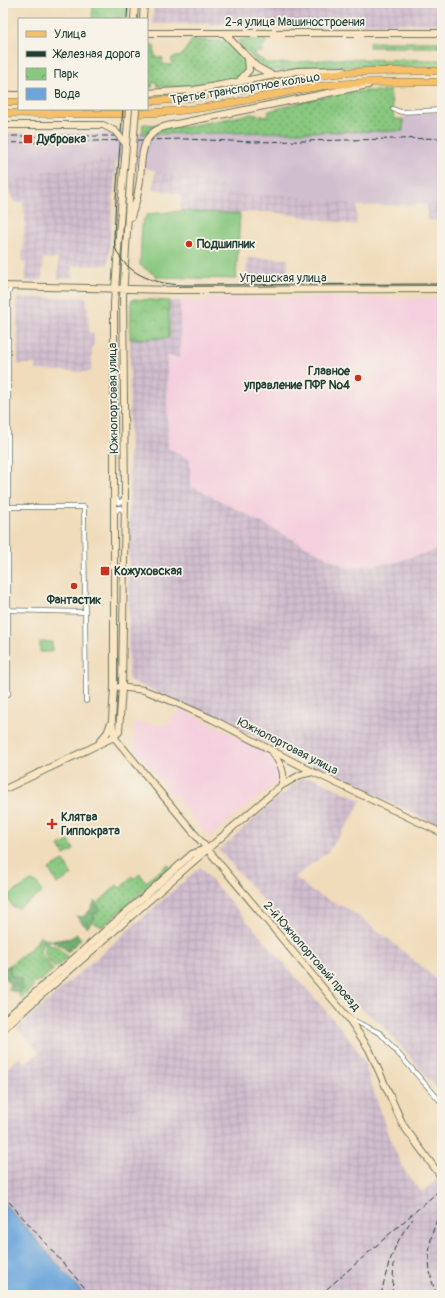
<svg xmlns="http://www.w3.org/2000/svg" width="445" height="1298" viewBox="0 0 445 1298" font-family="Pangolin,sans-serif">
	<defs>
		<pattern id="industrial-grid" width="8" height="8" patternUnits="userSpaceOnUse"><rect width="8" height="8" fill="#d0bdce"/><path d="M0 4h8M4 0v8" fill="none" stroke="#b2a3b2"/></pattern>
		<pattern id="grass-dots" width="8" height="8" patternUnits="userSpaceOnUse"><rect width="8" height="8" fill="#88c87f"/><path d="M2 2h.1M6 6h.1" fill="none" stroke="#6fa469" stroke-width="1.8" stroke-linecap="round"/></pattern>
		<pattern id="forest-crowns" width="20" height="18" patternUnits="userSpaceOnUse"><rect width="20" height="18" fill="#6eac6e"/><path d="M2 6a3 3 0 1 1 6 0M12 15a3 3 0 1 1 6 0" fill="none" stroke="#5a8d5b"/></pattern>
		<pattern id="park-crowns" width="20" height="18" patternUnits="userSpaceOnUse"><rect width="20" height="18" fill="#88c87f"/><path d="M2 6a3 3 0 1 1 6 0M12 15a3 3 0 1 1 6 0" fill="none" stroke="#6fa469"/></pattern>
	</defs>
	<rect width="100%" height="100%" fill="#f7f3e8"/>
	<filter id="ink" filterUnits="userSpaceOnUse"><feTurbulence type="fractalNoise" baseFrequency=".025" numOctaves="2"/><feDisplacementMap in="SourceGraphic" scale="8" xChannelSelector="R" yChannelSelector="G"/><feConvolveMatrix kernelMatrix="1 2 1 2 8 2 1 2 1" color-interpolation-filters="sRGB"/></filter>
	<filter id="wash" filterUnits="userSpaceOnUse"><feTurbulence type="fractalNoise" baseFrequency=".012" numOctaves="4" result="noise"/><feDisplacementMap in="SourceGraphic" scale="16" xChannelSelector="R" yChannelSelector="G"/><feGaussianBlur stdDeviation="0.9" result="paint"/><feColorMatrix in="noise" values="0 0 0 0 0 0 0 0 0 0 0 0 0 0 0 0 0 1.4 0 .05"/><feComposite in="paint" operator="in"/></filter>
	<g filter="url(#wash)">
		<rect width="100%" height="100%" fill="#f0dcba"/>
		<path fill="#f4cfde" d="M 206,298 L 442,298 L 442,548 L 392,563 L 347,568 L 196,488 L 191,488 L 168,449 L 167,356 L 180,356 L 180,301 L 205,302 Z
			M 181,709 L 265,751 L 280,769 L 277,782 L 209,837 L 135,750 L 134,722 L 166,726 Z"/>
		<path fill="url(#industrial-grid)" d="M 154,3 L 442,3 L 442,24 L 152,24 Z
			M 104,158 L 116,158 L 108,265 L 72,266 L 73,278 L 58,279 L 58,259 L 43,258 L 42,280 L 26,281 L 25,262 L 22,261 L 25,219 L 23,202 L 14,203 L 8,185 L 31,174 Z
			M 156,171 L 226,185 L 227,192 L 254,196 L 275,194 L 341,201 L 357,206 L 356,225 L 271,212 L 241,212 L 240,214 L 180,211 L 181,194 L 152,189 Z
			M 427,204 L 442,204 L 442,220 L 427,220 Z
			M 247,258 L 288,259 L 288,280 L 246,279 Z
			M 87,297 L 89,333 L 94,333 L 94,346 L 92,346 L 91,372 L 36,370 L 36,364 L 18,364 L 17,298 Z
			M 169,301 L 180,301 L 180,357 L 167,356 L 168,448 L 190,460 L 191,488 L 196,488 L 347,568 L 392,563 L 442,548 L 442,827 L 218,719 L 130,681 L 128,677 L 130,339 L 169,338 Z
			M 313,778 L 361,800 L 353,817 L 328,852 L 295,877 L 311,891 L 350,910 L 386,937 L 442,984 L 442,1094 L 381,1024 L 348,998 L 219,850 L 294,784 L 301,779 Z
			M 200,867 L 346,1034 L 364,1061 L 389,1137 L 404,1170 L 422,1192 L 442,1175 L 442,1202 L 437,1211 L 442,1213 L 442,1295 L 84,1295 L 3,1202 L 3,1071 L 20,1058 L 25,1063 L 39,1052 L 17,1028 Z"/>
		<path fill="#d0bdce" d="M 442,112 L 442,204 L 357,206 L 341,201 L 275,194 L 254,196 L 227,192 L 226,185 L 156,171 L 116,158 L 104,158 L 31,174 L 8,185 L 3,168 L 3,133 L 402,131 L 403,119 L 408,113 Z"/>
		<path fill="url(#grass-dots)" stroke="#54825a" d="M 261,39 L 267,41 L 262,48 L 262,52 L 253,53 L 266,63 L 272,64 L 334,59 L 442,60 L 442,67 L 331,67 L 269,71 L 256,62 L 237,41 L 239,40 Z
			M 192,40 L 223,41 L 229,43 L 245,61 L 246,69 L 238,78 L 234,80 L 190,87 L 157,86 L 157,82 L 152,83 L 152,87 L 147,88 L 148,45 L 154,45 L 155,57 L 163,58 L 162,64 L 171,65 L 172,58 L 181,56 Z
			M 370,42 L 442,42 L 442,47 L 369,47 Z
			M 363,91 L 390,91 L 394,119 L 403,119 L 403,131 L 142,134 L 143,124 L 185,127 L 251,114 L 268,117 L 269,111 C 300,102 331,94 363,91 Z
			M 168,864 L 171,867 L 102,927 L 89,920 L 85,915 L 117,885 L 120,888 L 132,876 L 134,879 L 140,874 L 146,882 Z
			M 40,936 L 43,938 L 40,952 L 53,970 L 40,981 L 38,980 L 32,985 L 33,987 L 21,998 L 18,993 L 25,989 L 10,975 L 10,965 L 35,945 Z
			M 45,939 L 52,940 L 46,943 L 48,946 L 50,945 L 58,947 L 68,957 L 55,968 C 48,959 40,952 45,939 Z"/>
		<path fill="url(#forest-crowns)" stroke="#467451" d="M 95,901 L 100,910 L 94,915 L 93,920 L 87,928 L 76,916 L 82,917 L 88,914 Z
			M 77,934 L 81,939 L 68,952 L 62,946 L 51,941 L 71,938 Z
			M 10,965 L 10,975 L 21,978 L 21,986 L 25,989 L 18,993 L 9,990 L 10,985 L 3,974 L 3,969 Z"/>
		<path fill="url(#park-crowns)" stroke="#54825a" d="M 93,3 L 128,3 L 126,18 L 92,19 Z
			M 134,299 L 169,301 L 169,338 L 130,339 L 131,301 Z
			M 40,642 L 52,642 L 52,652 L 40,652 Z
			M 69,841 L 74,850 L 64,855 L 59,846 Z
			M 64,861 L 72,875 L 57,884 L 49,869 Z"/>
		<path fill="#88c87f" stroke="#54825a" d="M 180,211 L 240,214 L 236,279 L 158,277 L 140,265 L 142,222 L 148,214 Z
			M 31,881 L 37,883 L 41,890 L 41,894 L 18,908 L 13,907 L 8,899 L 9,895 Z"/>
		<path fill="#6ba5db" stroke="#457188" d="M 3,1202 L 84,1295 L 3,1295 Z"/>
	</g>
	<g filter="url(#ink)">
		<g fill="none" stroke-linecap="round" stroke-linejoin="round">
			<defs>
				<path id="street" d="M 393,109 L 401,112 L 442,110
					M 116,498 L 119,503 L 125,499
					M 3,507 L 84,507 L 86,701
					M 115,512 L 119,508 L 122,509 L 124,512
					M 3,610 L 85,612
					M 8,694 L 8,294 L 11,286
					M 350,1019 L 380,1033 L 442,1103"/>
				<path id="secondary" d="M 134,19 L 135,3
					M 143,19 L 144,3
					M 147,33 L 442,33
					M 224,33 L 257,67 L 270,74
					M 240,80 L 249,70 L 248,59
					M 147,93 L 194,90 L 297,71 L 343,70
					M 3,95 L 19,95
					M 264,106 L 368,85
					M 123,182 L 114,303 L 114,687 L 112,720 L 114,737 L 349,1019 L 369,1049 L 403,1125 L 442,1178
					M 131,217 L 137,198 L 140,180
					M 3,286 L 173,290 L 442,289
					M 119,687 L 144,690 L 174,702 L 212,719 L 313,772 L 442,833
					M 100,741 L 107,733 L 111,723
					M 281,786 L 300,775 L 313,772
					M 3,790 L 114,737 L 119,732 L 122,687 L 125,499 L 123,297 L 130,182
					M 3,1021 L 192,854 L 205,849
					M 3,1029 C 96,948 187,865 281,786 C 287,772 279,763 272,751"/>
				<path id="primary" d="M 147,101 C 202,100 255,85 309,77 C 353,70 397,71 442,71
					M 3,102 L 19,102
					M 3,113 C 63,113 125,117 184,110 C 226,106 268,95 309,88 C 353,81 398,82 442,82"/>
			</defs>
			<use href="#street" stroke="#687563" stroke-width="5.5"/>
			<use href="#secondary" stroke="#687563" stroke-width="8"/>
			<use href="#primary" stroke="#687563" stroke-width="8"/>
			<use href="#street" stroke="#fff" stroke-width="4"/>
			<use href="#secondary" stroke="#fbe6c4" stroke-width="6"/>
			<use href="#primary" stroke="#f6c06b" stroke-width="7"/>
			<path stroke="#1f3d34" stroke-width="1" d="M 127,19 L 128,3
				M 123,109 C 120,145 117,180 115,216 C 115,227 112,241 117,252 C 129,276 158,284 182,285 L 442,284"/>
			<path stroke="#1f3d34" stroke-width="1" stroke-dasharray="6 3" stroke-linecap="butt" d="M 3,136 L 121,136
				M 3,143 L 185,139 L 253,142 L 442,138
				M 3,1195 L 91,1295
				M 320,1295 L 442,1188
				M 381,1295 C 387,1267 394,1241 413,1219
				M 392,1295 L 394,1263
				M 437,1295 C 424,1267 428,1235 442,1209"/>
			<defs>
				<path id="secondary-bridge" d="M 3,125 L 103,125 L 115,131 L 126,144
					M 140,180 C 142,157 140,132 167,126 L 264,106
					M 123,182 L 129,109
					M 130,182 L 136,109"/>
			</defs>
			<use href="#secondary-bridge" stroke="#687563" stroke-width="8" stroke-linecap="butt"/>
			<use href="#secondary-bridge" stroke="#fbe6c4" stroke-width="6"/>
		</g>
	</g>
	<g fill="#c8321e" stroke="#f7f3e8" stroke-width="1.5">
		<rect x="23" y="134" width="10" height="10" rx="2"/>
		<circle cx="189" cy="244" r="4"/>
		<circle cx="358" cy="378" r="4"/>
		<rect x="100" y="566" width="10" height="10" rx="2"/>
		<circle cx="74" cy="586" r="4"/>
		<path d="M50 818h4v4h4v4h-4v4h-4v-4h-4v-4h4z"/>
	</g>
	<g text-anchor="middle" stroke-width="3.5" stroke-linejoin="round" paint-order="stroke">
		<g font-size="12" fill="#1f3d34" stroke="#f7f3e8">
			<text x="295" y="26">2-я улица Машиностроения</text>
			<text transform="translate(245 88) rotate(-9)" y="4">Третье транспортное кольцо</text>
			<text x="283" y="282">Угрешская улица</text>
			<text transform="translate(113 398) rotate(-91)" y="4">Южнопортовая улица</text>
			<text transform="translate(288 746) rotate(27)" y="4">Южнопортовая улица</text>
			<text transform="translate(312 956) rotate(49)" y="4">2-й Южнопортовый проезд</text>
		</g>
		<g font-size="12" font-weight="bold" fill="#1f3d34" stroke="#f7f3e8" text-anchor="start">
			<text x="37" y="143">Дубровка</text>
			<text x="197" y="248">Подшипник</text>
			<text x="350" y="375" text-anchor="end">Главное<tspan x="350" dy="14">управление ПФР №4</tspan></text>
			<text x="114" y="575">Кожуховская</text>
			<text x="74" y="604" text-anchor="middle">Фантастик</text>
			<text x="61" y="821">Клятва<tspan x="61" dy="14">Гиппократа</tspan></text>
		</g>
	</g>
	<rect width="445" height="1298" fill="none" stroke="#f7f3e8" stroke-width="16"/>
	<rect x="18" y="18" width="130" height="92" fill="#f7f3e8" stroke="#a1aaa0"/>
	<rect x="26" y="31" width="20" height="6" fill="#f6c06b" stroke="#a1aaa0"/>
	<text x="54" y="38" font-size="12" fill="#1f3d34">Улица</text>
	<rect x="26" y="51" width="20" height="6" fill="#1f3d34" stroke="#a1aaa0"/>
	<text x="54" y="58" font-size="12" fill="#1f3d34">Железная дорога</text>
	<rect x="26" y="68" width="20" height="12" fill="url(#park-crowns)" stroke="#a1aaa0"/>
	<text x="54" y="78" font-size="12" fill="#1f3d34">Парк</text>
	<rect x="26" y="88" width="20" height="12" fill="#6ba5db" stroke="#a1aaa0"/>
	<text x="54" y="98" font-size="12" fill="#1f3d34">Вода</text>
</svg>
